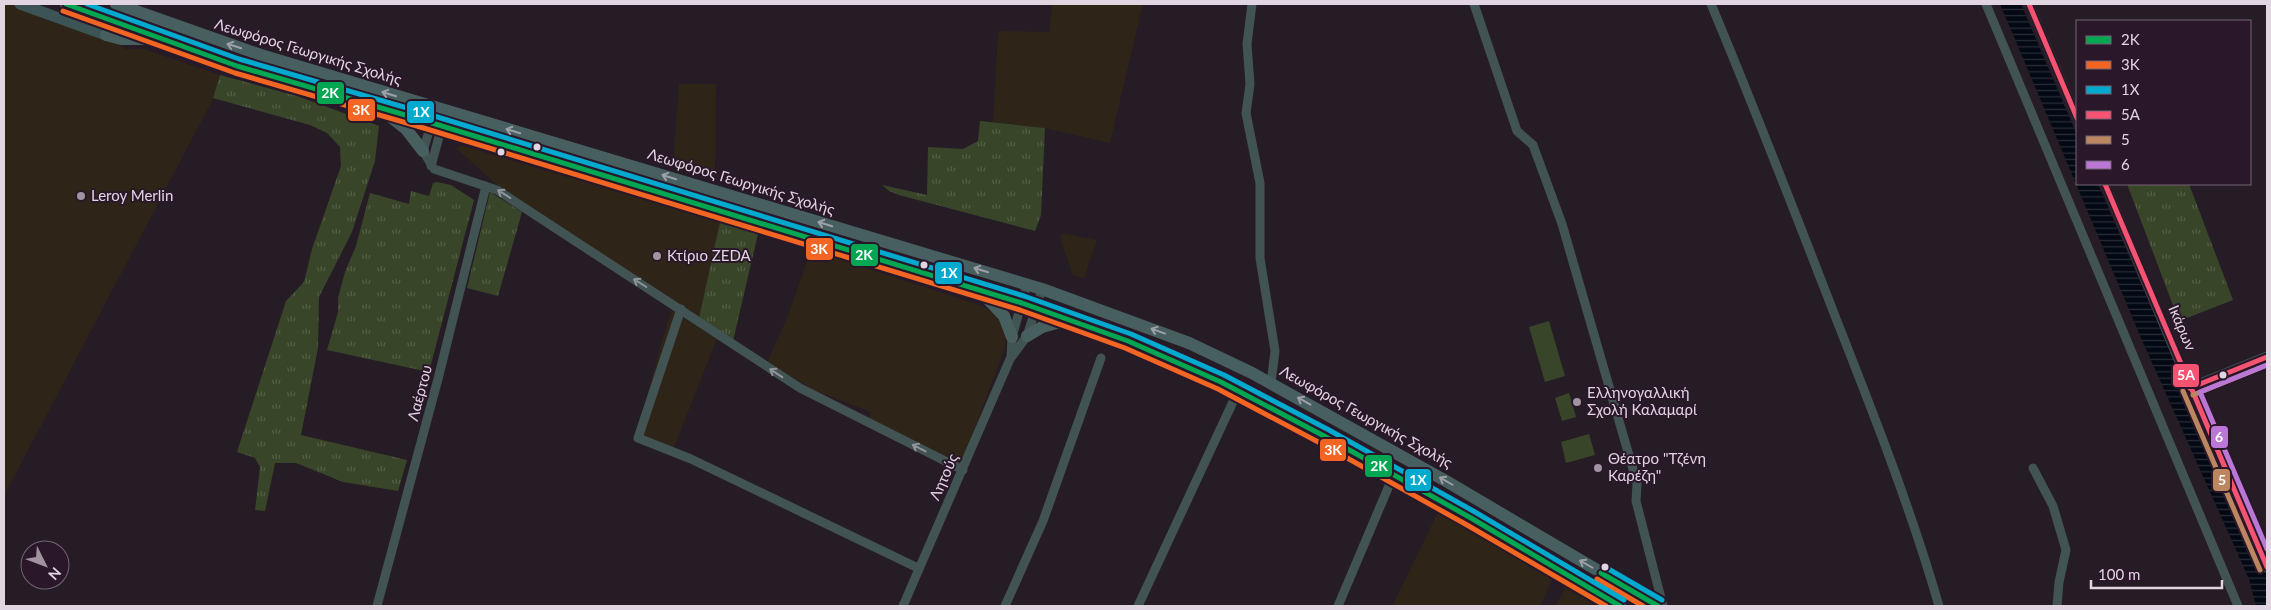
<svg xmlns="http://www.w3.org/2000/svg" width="2271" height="610" viewBox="0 0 2271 610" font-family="Lato,sans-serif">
	<defs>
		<pattern id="grass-tufts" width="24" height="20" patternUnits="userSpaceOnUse" patternTransform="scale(1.25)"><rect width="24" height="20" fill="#384528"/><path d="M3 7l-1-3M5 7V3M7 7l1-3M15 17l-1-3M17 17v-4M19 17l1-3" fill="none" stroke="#545f47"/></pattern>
		<pattern id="water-rules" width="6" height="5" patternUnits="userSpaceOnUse" patternTransform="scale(1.25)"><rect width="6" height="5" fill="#030914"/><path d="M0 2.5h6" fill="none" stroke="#272c36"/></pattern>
	</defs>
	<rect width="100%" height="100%" fill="#261c26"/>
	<path fill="#2e2418" d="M 4,4 L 19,4 L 98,34 L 126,49 L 144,49 L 220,75 L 212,101 L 4,496 Z
		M 1052,4 L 1143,4 L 1110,143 L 1045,128 L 993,122 L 998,31 L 1049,32 Z
		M 679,84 L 716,84 L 715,176 L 673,164 Z
		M 460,145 L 720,222 L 699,318 L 496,184 L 457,149 Z
		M 1061,233 L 1097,240 L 1084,279 L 1073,275 L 1061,242 Z
		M 811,250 L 982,306 L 999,317 L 1006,332 L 1005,348 L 961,465 L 869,419 L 871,412 L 816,391 L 767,363 L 789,313 Z
		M 671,310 L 717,339 L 673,450 L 636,435 Z
		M 1440,508 L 1555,574 L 1540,606 L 1392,606 Z
		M 1568,582 L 1610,606 L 1556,606 Z"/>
	<path fill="url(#grass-tufts)" d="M 220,75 L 297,96 L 379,126 L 375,161 L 352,232 L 319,297 L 318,348 L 301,435 L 407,460 L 398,491 L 343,482 L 296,463 L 275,463 L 265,511 L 255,510 L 260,467 L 255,458 L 237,452 L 286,301 L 304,282 L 312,249 L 341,166 L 340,147 L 327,133 L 310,125 L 213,98 Z
		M 980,121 L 1045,128 L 1041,215 L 1035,231 L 899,195 L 889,191 L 882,185 L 927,195 L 928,147 L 963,149 L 978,141 Z
		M 437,182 L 451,185 L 474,200 L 429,372 L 327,350 L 338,312 L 338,298 L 345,272 L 356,246 L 370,193 L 409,204 L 411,191 L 429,196 L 433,183 Z
		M 2127,184 L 2189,184 L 2233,300 L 2179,321 Z
		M 490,192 L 522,212 L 498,296 L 467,288 Z
		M 720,222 L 758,234 L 733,341 L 699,318 Z"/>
	<path fill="#384528" d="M 1549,321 L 1565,376 L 1545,382 L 1529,327 Z
		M 1569,393 L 1576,417 L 1562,421 L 1555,398 Z
		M 1589,434 L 1595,455 L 1566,463 L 1561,442 Z"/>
	<path fill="url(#water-rules)" d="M 2000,4 L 2021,4 L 2077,135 L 2077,184 L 2098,184 L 2267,575 L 2267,606 L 2256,606 L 2249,579 L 2141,338 Z"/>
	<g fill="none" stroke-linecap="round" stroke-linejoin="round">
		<path stroke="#425354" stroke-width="9" d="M 1252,4 L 1247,44 L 1250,84 L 1246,113 L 1260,183 L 1260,258 L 1275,351 L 1271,383
			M 1474,4 L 1517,131 L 1533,145 L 1562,224 L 1637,483 L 1636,501 L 1663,606
			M 1711,4 C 1755,109 1796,215 1837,321 C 1874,415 1911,509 1939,606
			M 1986,4 L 2238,606
			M 2029,4 L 2077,118
			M 436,108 L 423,151 L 434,169 L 497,190 L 800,388 L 963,470
			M 431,166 L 446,111
			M 2105,184 L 2190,388
			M 681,309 L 638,438 L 691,459 L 918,568
			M 1011,357 L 1012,337 L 1027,284
			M 2033,468 L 2053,506 L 2066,550 L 2059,582 L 2057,606
			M 377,606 L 438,379 L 486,186
			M 903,606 L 1010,359 L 1027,336 L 1042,289
			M 1005,606 L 1043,521 L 1101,358
			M 1138,606 L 1238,391
			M 1338,606 L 1394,474"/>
		<path stroke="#3c5456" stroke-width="11" d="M 20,4 L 106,35
			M 2267,357 L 2190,388 L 2267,567"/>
		<path stroke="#485f60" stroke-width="12" d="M 66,4 L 237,66 L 419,119 L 1022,303 L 1128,341 L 1221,382 L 1326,437 L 1471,518 L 1620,606
			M 116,4 L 261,55 L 1042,289 L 1189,343 L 1252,373 L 1446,481 L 1658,606
			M 106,35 L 121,39 L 151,39
			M 387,114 L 406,129 L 423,151
			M 982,293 L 1004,316 L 1012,337
			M 1027,336 L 1042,327 L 1068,320"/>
		<defs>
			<path id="bus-1" d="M 66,4 L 237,66 L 419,119 L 1022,303 L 1128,341 L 1221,382 L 1326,437 L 1471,518 L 1620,606
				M 1601,573 L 1658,606"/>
			<path id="bus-2" d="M 63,11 L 235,73 L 417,126 L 1020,310 L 1125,348 L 1218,389 L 1322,444 L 1467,525 L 1606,606
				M 1597,579 L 1643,606"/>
			<path id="bus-3" d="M 87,4 L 239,59 L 421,112 L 1024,296 L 1131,334 L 1224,375 L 1329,430 L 1475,512 L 1624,600
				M 1605,567 L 1662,600"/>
			<path id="bus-4" d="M 2029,4 L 2077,118
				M 2105,184 L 2267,567
				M 2190,388 L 2267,357"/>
			<path id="bus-5" d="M 2183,391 L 2260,570
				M 2193,395 L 2267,365"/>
			<path id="bus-6" d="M 2267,365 L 2200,392 L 2267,549"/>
		</defs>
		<use href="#bus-1" stroke="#2a182a" stroke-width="9"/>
		<use href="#bus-2" stroke="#2a182a" stroke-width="9"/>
		<use href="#bus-3" stroke="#2a182a" stroke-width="9"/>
		<use href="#bus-4" stroke="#2a182a" stroke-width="9"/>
		<use href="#bus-5" stroke="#2a182a" stroke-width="9"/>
		<use href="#bus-6" stroke="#2a182a" stroke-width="9"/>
		<use href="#bus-1" stroke="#00a651" stroke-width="5"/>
		<use href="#bus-2" stroke="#f26522" stroke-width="5"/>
		<use href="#bus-3" stroke="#00a9ce" stroke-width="5"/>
		<use href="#bus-4" stroke="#f65372" stroke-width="5"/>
		<use href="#bus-5" stroke="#bb8660" stroke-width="5"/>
		<use href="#bus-6" stroke="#ba77d6" stroke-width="5"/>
	</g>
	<defs><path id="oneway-shaft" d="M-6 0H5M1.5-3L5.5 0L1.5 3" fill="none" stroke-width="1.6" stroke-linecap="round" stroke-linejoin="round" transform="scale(1.25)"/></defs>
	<g stroke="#9da0a8">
		<use href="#oneway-shaft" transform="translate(234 46) rotate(-162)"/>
		<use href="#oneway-shaft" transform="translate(389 94) rotate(-163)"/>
		<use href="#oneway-shaft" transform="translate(513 131) rotate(-163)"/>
		<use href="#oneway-shaft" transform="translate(669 177) rotate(-163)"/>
		<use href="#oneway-shaft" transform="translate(825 224) rotate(-163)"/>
		<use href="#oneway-shaft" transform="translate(981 270) rotate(-163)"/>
		<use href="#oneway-shaft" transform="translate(1158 331) rotate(-160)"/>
		<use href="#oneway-shaft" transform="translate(1304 401) rotate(-151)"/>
		<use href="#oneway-shaft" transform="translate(1446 481) rotate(-150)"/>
		<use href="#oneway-shaft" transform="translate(1586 564) rotate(-150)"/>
	</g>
	<g stroke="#92949b">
		<use href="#oneway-shaft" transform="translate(504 194) rotate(-148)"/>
		<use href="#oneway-shaft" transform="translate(640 283) rotate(-148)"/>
		<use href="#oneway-shaft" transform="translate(776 373) rotate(-147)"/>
		<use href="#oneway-shaft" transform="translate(919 448) rotate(-153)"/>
	</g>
	<g fill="#e2d5e2" stroke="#2a182a" stroke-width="2">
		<circle cx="537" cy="147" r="4.5"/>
		<circle cx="501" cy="152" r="4.5"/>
		<circle cx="924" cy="265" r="4.5"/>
		<circle cx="2223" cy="375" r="4.5"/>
		<circle cx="1605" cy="567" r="4.5"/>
	</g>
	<g fill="#a094a0" stroke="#2a182a" stroke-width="2">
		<circle cx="81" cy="196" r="5"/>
		<circle cx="657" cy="256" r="5"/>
		<circle cx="1577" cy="402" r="5"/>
		<circle cx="1598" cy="468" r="5"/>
	</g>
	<g text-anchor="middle" stroke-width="4" stroke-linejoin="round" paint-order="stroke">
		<g font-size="15" fill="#e2d5e2" stroke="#2a182a">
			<text transform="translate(308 52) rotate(17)" y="5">Λεωφόρος Γεωργικής Σχολής</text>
			<text transform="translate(741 182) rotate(17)" y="5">Λεωφόρος Γεωργικής Σχολής</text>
			<text transform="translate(2182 328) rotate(67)" y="5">Ικάρων</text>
			<text transform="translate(420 393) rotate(-75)" y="5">Λαέρτου</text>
			<text transform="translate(1366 417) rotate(29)" y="5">Λεωφόρος Γεωργικής Σχολής</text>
			<text transform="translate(944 477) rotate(-66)" y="5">Λητούς</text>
		</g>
		<g font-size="15" fill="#e2d5e2" stroke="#2a182a" text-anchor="start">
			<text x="91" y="201">Leroy Merlin</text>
			<text x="667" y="261">Κτίριο ZEDA</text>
			<text x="1587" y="398">Ελληνογαλλική<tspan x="1587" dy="17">Σχολή Καλαμαρί</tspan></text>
			<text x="1608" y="464">Θέατρο "Τζένη<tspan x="1608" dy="17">Καρέζη"</tspan></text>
		</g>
	</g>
	<g stroke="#2a182a" stroke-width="2">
		<rect x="316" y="81" width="29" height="24" rx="5" fill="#00a651"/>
		<rect x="347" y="98" width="29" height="24" rx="5" fill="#f26522"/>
		<rect x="406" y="100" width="29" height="24" rx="5" fill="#00a9ce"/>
		<rect x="805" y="237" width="29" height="24" rx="5" fill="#f26522"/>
		<rect x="850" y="243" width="29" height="24" rx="5" fill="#00a651"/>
		<rect x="934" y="261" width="29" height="24" rx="5" fill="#00a9ce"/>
		<rect x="2172" y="363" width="28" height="25" rx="5" fill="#f65372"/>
		<rect x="2210" y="425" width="19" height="24" rx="5" fill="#ba77d6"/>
		<rect x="1319" y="438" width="28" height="24" rx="5" fill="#f26522"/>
		<rect x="1364" y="454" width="29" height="24" rx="5" fill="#00a651"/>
		<rect x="1404" y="468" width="28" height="24" rx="5" fill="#00a9ce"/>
		<rect x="2212" y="468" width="19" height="24" rx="5" fill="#bb8660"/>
	</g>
	<g font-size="14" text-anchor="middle" font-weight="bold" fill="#fff">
		<text x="330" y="98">2Κ</text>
		<text x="361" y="115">3Κ</text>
		<text x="421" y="117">1Χ</text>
		<text x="819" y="254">3Κ</text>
		<text x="864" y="260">2Κ</text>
		<text x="949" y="278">1Χ</text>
		<text x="2186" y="380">5Α</text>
		<text x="2219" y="442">6</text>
		<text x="1333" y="455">3Κ</text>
		<text x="1379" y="471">2Κ</text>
		<text x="1418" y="485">1Χ</text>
		<text x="2222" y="485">5</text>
	</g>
	<rect width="2271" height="610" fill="none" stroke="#e2d5e2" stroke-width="10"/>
	<rect x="2076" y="20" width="175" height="165" fill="#2a182a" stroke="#746474"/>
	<rect x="2086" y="36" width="25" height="8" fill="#00a651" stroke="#746474"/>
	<text x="2121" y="45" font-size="15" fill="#e2d5e2">2Κ</text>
	<rect x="2086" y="61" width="25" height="8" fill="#f26522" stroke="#746474"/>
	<text x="2121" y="70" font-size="15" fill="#e2d5e2">3Κ</text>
	<rect x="2086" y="86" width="25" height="8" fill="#00a9ce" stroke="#746474"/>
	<text x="2121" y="95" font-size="15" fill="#e2d5e2">1Χ</text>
	<rect x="2086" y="111" width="25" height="8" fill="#f65372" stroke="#746474"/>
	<text x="2121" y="120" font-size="15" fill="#e2d5e2">5Α</text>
	<rect x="2086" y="136" width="25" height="8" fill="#bb8660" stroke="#746474"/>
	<text x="2121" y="145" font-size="15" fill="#e2d5e2">5</text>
	<rect x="2086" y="161" width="25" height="8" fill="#ba77d6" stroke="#746474"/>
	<text x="2121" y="170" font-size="15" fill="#e2d5e2">6</text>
	<g transform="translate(45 565) rotate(132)"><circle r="24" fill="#2a182a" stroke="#746474"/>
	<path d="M0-4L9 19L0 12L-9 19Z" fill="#a094a0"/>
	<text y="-8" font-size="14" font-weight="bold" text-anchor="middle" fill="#e2d5e2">N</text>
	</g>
	<path d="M2091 580v8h131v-8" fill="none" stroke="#e2d5e2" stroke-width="2.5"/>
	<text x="2098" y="580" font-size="15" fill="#e2d5e2" stroke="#2a182a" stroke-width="4" paint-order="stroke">100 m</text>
</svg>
